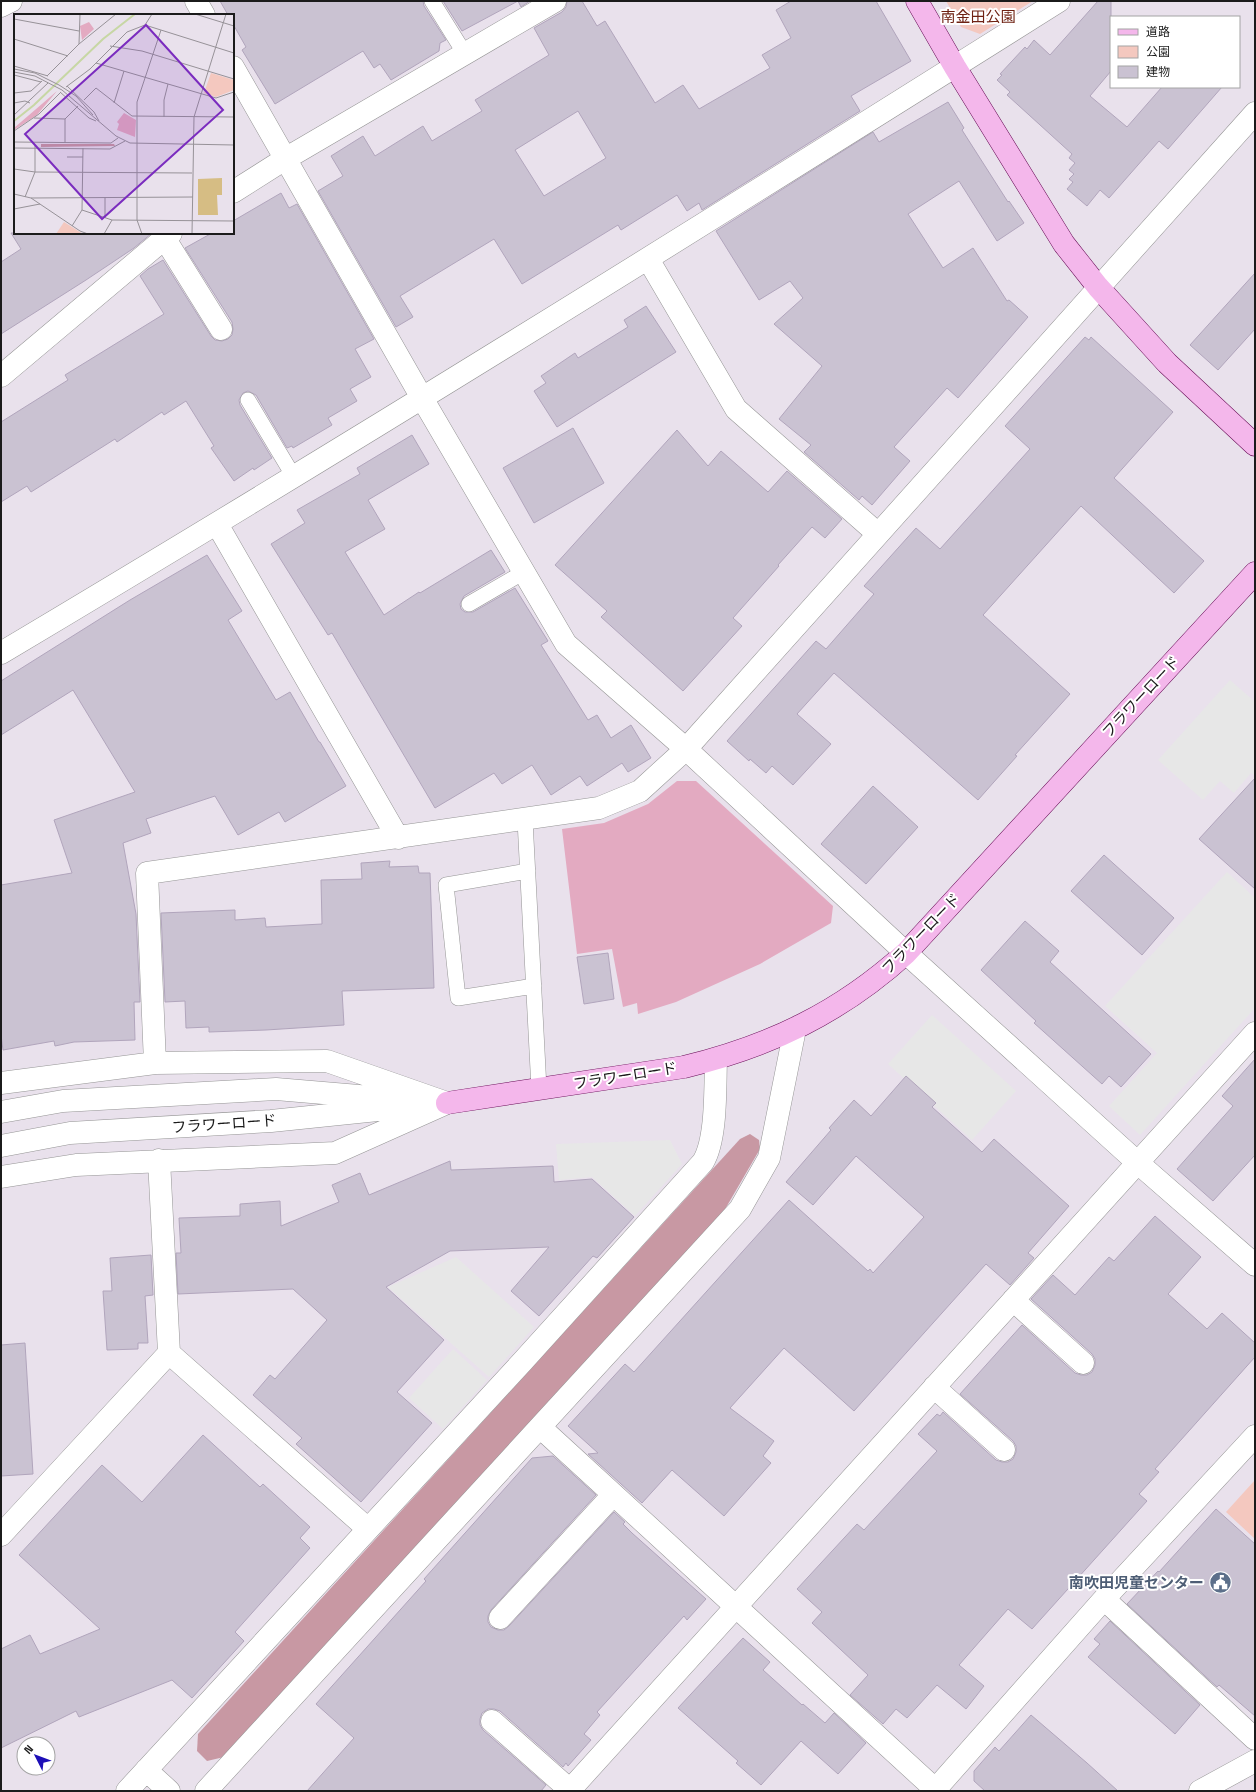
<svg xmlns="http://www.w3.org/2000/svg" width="1256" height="1792" viewBox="0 0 1256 1792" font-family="'Space Grotesk','Noto Sans JP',sans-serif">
	<rect width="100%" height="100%" fill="#e9e1ec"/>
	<path fill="#e3aac1" d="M 677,781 L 696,781 L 833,906 L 831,923 L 760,964 L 676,1002 L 638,1014 L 637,1003 L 623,1007 L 612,949 L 577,954 L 562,829 L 604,823 L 648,804 Z"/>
	<path fill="#c898a3" d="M 750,1134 L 759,1140 L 760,1149 L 724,1211 L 224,1757 L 207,1761 L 197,1751 L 198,1734 L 740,1139 Z"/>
	<path fill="#f4c8bf" d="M 946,1 L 1033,1 L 980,34 L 961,27 Z
		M 1255,1480 L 1255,1539 L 1226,1512 Z"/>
	<path fill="#e7e7e7" d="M 1230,680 L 1255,702 L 1255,776 L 1251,773 L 1234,793 L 1220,781 L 1203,800 L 1158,760 Z
		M 1227,872 L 1255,898 L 1255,1008 L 1140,1135 L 1109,1106 L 1157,1053 L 1105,1006 Z
		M 932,1015 L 1016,1091 L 972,1140 L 888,1064 Z
		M 670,1140 L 682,1164 L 635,1216 L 592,1177 L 559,1180 L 556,1144 Z
		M 456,1257 L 534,1327 L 489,1377 L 388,1287 Z
		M 453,1349 L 487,1380 L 443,1429 L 409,1398 Z"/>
	<path fill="#cac2d2" stroke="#b1a5bc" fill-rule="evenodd" d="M 220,1 L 423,1 L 424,6 L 446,40 L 440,43 L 439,51 L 391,80 L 380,64 L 374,68 L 363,51 L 275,104 L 242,50 L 246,47 L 233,24 L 233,15 L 228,15 Z
		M 443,1 L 530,1 L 521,7 L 518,1 L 462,31 Z
		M 567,1 L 582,1 L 597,26 L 605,21 L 655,103 L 683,85 L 699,109 L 770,68 L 762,55 L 791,38 L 776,10 L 791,1 L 876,1 L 911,61 L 851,96 L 860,111 L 702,210 L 699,203 L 687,211 L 677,195 L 621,230 L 618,225 L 522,284 L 494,239 L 400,296 L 413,317 L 396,327 L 318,191 L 343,176 L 331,156 L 363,136 L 375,156 L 423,126 L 432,141 L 482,111 L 475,100 L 549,55 L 534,28 L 562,12 L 566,7 ZM 578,111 L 606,158 L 544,196 L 515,150 Z
		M 1098,1 L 1111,1 L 1111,71 L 1090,96 L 1127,127 L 1162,87 L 1222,87 L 1168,149 L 1159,141 L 1109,198 L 1100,190 L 1087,206 L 1067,189 L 1073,182 L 1069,179 L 1074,174 L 1069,170 L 1075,163 L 1069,158 L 1072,154 L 1007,95 L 1010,92 L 997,80 L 1002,75 L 1000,74 L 1025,47 L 1027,49 L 1034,40 L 1050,55 Z
		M 948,102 L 964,128 L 962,130 L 1008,202 L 1009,201 L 1024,223 L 997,241 L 959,181 L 908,214 L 943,268 L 973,248 L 1007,301 L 1009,300 L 1028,317 L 958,398 L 947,388 L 894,447 L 910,461 L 872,505 L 862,496 L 859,500 L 804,452 L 811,445 L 779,419 L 822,366 L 774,324 L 803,298 L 790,281 L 759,300 L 716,231 L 873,132 L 879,142 Z
		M 281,193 L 289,208 L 297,204 L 374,339 L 355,349 L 371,377 L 350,389 L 357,401 L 328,418 L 332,425 L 293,448 L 292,446 L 287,448 L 256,395 L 248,391 L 243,393 L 239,400 L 240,405 L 272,458 L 254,470 L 253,468 L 234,481 L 211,448 L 214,446 L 186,401 L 164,415 L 162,412 L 117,442 L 115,439 L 31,492 L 27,486 L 1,502 L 1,422 L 68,380 L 65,375 L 164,314 L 140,276 L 148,269 L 163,260 L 211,336 L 215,340 L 222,341 L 228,339 L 232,335 L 233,329 L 232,322 L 185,248 L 212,233 L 233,233 L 233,221 Z
		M 11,233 L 152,233 L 134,248 L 86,280 L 1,334 L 1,262 L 21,249 Z
		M 1255,273 L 1255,329 L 1218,370 L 1190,345 Z
		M 646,306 L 676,352 L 557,427 L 534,391 L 546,383 L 541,376 L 575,353 L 578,358 L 628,327 L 624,320 Z
		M 1085,337 L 1089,340 L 1091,337 L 1173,412 L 1114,478 L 1204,561 L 1174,593 L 1081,506 L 983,615 L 1070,694 L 1015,755 L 1017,756 L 978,800 L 834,673 L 797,714 L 831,744 L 793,785 L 772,766 L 766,773 L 750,759 L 749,761 L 727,741 L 816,641 L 826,649 L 874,594 L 864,586 L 916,528 L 940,549 L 1030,449 L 1005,426 Z
		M 573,428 L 604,483 L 534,523 L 503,468 Z
		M 677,430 L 708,466 L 721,451 L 768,492 L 787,471 L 842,519 L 825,538 L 812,527 L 778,565 L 779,566 L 733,618 L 742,626 L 683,691 L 601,617 L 607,611 L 555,565 Z
		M 412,435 L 429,464 L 368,500 L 385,529 L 345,552 L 384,615 L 419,592 L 420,593 L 491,550 L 505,572 L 464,596 L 460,604 L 461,609 L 465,612 L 473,612 L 515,588 L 548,641 L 541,645 L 588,720 L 597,715 L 611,738 L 631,725 L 651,758 L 628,772 L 622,763 L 587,786 L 580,776 L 551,795 L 532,765 L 502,784 L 494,773 L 435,808 L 332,633 L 328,635 L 271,544 L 305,523 L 297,510 L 360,474 L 357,468 Z
		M 207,555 L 242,611 L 228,620 L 276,700 L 290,692 L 319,742 L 320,742 L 346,786 L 285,822 L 279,812 L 238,835 L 215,796 L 146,819 L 151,833 L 123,843 L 136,914 L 140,1002 L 134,1002 L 135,1040 L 74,1042 L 55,1046 L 54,1041 L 3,1050 L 1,1035 L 1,885 L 72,873 L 54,820 L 135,792 L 73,690 L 1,735 L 1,681 L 130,600 Z
		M 1255,778 L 1255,889 L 1199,839 Z
		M 873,786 L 918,827 L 866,884 L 821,844 Z
		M 1104,855 L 1174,918 L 1142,955 L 1071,891 Z
		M 390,861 L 389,867 L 418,866 L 419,873 L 430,873 L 434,988 L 342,991 L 344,1025 L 266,1030 L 209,1032 L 209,1027 L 186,1028 L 185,1001 L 165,1002 L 161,913 L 235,910 L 235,920 L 265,918 L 266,927 L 322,924 L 321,880 L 362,879 L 361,863 Z
		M 1025,921 L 1059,951 L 1050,962 L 1151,1054 L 1121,1087 L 1109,1076 L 1102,1084 L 1034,1023 L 1036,1021 L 981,970 Z
		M 608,953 L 614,999 L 584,1004 L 577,957 Z
		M 1255,1059 L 1255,1155 L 1213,1201 L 1177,1169 L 1233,1106 L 1222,1096 Z
		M 906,1076 L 936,1103 L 932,1107 L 982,1152 L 994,1139 L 1069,1206 L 1028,1253 L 1034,1258 L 1010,1285 L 986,1264 L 854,1411 L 784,1348 L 730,1408 L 774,1441 L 763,1456 L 771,1463 L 724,1516 L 672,1470 L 642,1503 L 588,1454 L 598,1453 L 568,1426 L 625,1364 L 634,1372 L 789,1200 L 868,1271 L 870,1269 L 873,1273 L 924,1217 L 856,1156 L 813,1205 L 786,1182 L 831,1130 L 829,1128 L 854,1100 L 871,1116 Z
		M 450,1161 L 451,1170 L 553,1166 L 554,1182 L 592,1179 L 634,1217 L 597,1258 L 593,1256 L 539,1316 L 511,1291 L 549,1247 L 450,1251 L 386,1287 L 444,1340 L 397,1392 L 432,1423 L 361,1502 L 296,1444 L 302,1438 L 253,1395 L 270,1375 L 275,1379 L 327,1320 L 293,1289 L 178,1294 L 176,1253 L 181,1253 L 179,1218 L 240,1216 L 240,1204 L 280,1201 L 281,1226 L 339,1202 L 332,1185 L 360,1173 L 369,1195 Z
		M 1155,1216 L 1201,1257 L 1168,1294 L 1207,1329 L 1222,1313 L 1255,1343 L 1255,1357 L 1155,1469 L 1159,1472 L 1139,1494 L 1147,1501 L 1032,1629 L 1008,1609 L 959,1665 L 984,1686 L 966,1709 L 937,1685 L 907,1718 L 896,1709 L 883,1724 L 850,1695 L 868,1675 L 812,1623 L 822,1612 L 797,1589 L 857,1524 L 864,1530 L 937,1451 L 918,1434 L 937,1414 L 940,1416 L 943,1412 L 996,1460 L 1002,1462 L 1008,1462 L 1013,1459 L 1016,1452 L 1016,1446 L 1013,1441 L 960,1394 L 1022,1325 L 1075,1373 L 1081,1375 L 1087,1375 L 1092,1372 L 1095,1365 L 1095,1359 L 1092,1354 L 1031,1299 L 1053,1275 L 1075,1295 L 1109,1257 L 1114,1261 Z
		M 151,1255 L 153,1295 L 145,1296 L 148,1343 L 138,1343 L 138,1349 L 107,1350 L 103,1291 L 112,1291 L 110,1258 Z
		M 25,1343 L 33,1474 L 1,1476 L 1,1345 Z
		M 203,1435 L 260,1487 L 263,1484 L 310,1527 L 300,1538 L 310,1548 L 235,1632 L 244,1641 L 192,1698 L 172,1680 L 79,1717 L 76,1711 L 1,1748 L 1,1649 L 30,1635 L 40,1654 L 100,1629 L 19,1555 L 102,1465 L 142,1502 Z
		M 553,1456 L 596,1495 L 491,1610 L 488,1616 L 488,1622 L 491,1627 L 498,1630 L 504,1630 L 509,1626 L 614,1512 L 625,1522 L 623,1524 L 632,1533 L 706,1599 L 687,1620 L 684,1616 L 597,1712 L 600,1715 L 584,1734 L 591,1740 L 568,1766 L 566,1763 L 563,1767 L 500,1711 L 494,1709 L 488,1709 L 482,1713 L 480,1719 L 480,1725 L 483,1730 L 546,1785 L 541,1791 L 307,1791 L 354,1738 L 316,1704 L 426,1581 L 424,1579 L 532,1458 Z
		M 1216,1509 L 1255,1544 L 1255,1716 L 1219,1685 L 1217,1687 L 1127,1604 L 1158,1571 L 1159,1572 Z
		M 1110,1621 L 1200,1705 L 1175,1734 L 1088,1657 L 1100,1644 L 1094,1639 Z
		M 743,1638 L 770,1662 L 763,1670 L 802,1705 L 803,1704 L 825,1723 L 834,1713 L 866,1743 L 838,1774 L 801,1741 L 761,1785 L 736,1763 L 738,1761 L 678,1708 Z
		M 1031,1715 L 1087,1763 L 1118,1791 L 985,1791 L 974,1781 L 974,1771 L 995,1747 L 999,1751 Z"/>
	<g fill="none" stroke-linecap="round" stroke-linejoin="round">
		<defs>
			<path id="lane" d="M 432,1 L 465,54
				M 248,400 L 294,477
				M 469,604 L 524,572
				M 525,820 L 539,1089
				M 528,871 L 446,885 L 458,998 L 534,986"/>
			<path id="street" d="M 196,1 L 204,15
				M 1,6 L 11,1
				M 233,67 L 422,398 L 566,644 L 686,749 L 906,953 L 1138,1163 L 1255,1265
				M 233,192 L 285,159 L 555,1
				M 165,239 L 221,329
				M 648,259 L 736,409 L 878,534
				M 1,376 L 171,233
				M 217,524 L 398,838
				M 1,653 C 357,441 708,222 1059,1
				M 155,1063 L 147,873 L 599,808 L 640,791 L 686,749 L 1255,113
				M 1,1083 L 155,1063 L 327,1061 L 447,1103
				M 1,1112 L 63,1101 L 276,1089 L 394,1099
				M 1,1146 L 70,1133 L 271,1121 L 426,1105
				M 1,1177 L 76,1165 L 335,1153 L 447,1103
				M 1013,1300 L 1083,1363
				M 169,1353 L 368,1529
				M 934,1387 L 1004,1450
				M 541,1428 L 937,1791
				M 1,1535 L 169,1353 L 159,1160
				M 1104,1599 L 1255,1739
				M 500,1618 L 613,1495
				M 492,1721 L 570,1790
				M 146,1770 L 169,1791
				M 127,1791 L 523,1361 L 703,1162 C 717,1139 715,1087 716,1059
				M 206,1791 L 740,1209 L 769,1158 L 795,1029
				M 569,1791 L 1255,1033
				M 934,1791 L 1104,1599 L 1255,1436
				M 1200,1791 L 1255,1761"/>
			<path id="secondary" d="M 917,1 L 955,67 L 1064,244 L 1098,287 L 1167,363 L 1255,445
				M 447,1103 L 684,1067 C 770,1046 840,1013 906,953 L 1255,573"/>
		</defs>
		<use href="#lane" stroke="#959595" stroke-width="16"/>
		<use href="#street" stroke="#959595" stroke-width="23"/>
		<use href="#secondary" stroke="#670c56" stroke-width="23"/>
		<use href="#lane" stroke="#fff" stroke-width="15"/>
		<use href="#street" stroke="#fff" stroke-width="22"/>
		<use href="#secondary" stroke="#f4b7eb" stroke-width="22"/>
	</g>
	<defs>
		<symbol id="civic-disc" viewBox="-11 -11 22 22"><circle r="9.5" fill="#5c6f8a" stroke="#fff"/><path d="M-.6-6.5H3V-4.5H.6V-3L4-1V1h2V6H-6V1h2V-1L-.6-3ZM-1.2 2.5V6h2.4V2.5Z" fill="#fff"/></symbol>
	</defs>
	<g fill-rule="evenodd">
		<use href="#civic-disc" x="1208" y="1570" width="25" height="25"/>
	</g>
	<g text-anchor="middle" stroke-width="4" stroke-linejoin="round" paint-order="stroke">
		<g font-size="15" fill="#6f2213" stroke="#fff">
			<text x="978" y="22">南金田公園</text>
		</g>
		<g font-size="15" fill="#1b1b1b" stroke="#fff">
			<text transform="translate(1141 697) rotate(-47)" y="5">フラワーロード</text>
			<text transform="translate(921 934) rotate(-46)" y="5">フラワーロード</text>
			<text transform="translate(625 1076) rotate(-9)" y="5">フラワーロード</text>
			<text transform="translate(224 1124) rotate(-4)" y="5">フラワーロード</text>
		</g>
		<g font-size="15" font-weight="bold" fill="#4e5e75" stroke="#fff" text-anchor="end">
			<text x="1204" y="1588">南吹田児童センター</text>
		</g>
	</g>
	<g transform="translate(14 14)">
		<rect width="220" height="220" fill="#e9e1ec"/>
		<path d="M 75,8 L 80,15 L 68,26 L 66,12 ZM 43,77 L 23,101 L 0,116 L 0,114 ZM 110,99 L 122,106 L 121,123 L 103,116 L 105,110 L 103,108 Z" fill="#e3aac1"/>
		<path d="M 27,130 L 100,130 L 101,132 L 27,133 Z" fill="#c898a3"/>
		<path d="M 197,59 L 220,66 L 220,76 L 202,83 L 190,79 ZM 50,208 L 69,220 L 42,220 Z" fill="#f4c8bf"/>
		<path d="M 208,164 L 208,181 L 203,181 L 204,201 L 184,201 L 184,165 Z" fill="#d6bd84"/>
		<path fill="none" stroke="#c7d7a4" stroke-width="2" d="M 0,107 L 20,91 L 89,25 L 121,0"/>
		<path fill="none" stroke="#979298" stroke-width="1" d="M 181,0 L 220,12M 0,5 L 65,17M 131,11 L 220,39M 0,25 L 54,42M 65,30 L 66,0M 96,32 L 128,37 L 220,65M 82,49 L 202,84 L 220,78M 0,52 L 34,62M 0,55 L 21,59 L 45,71 L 62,82 L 79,101M 0,58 L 21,62 L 48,76 L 102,122 L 116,129 L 220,131M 0,61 L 27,68M 33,62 L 65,30 L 102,0M 53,72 L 80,98 L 85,107M 52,73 L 76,55 L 113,18 L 131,11 L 138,0M 46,78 L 75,104 L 82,107M 0,79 L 17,77 L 28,67M 70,86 L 82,74 L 118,102 L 220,103M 0,89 L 11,87 L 16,89M 100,89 L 110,57M 0,101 L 34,69M 150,103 L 150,86 L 154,70M 20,104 L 51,105 L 64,92M 51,105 L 51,129M 0,117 L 25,100 L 47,78M 0,128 L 97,129 L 104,124M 0,134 L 96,135 L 111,127M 53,143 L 69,143M 0,155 L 21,158 L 178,159M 0,180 L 17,184 L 66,217 L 74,220M 11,183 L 21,158 L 21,132M 17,184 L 179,183M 0,195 L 26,190M 68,196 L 98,206M 91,204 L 91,183M 58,212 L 68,196 L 69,134M 90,220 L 98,206 L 220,207M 128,220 L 123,206 L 123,88 L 147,16M 178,220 L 180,103 L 212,0"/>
		<path fill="#7b2cbf" fill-opacity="0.15" stroke="#7b2cbf" stroke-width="2" d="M 132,11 L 209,96 L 88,205 L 11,120 Z"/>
		<rect width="220" height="220" fill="none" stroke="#1b1b1b" stroke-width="2"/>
	</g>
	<rect width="1256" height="1792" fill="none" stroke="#1b1b1b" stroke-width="4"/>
	<rect x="1110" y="16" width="130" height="72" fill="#ffffff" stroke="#a4a4a4"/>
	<rect x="1118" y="29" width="20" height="6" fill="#f4b7eb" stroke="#a4a4a4"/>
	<text x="1146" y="36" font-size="12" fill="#1b1b1b">道路</text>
	<rect x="1118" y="46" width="20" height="12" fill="#f4c8bf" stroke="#a4a4a4"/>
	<text x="1146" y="56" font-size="12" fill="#1b1b1b">公園</text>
	<rect x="1118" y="66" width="20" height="12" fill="#cac2d2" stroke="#a4a4a4"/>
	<text x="1146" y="76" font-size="12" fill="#1b1b1b">建物</text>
	<g transform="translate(36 1756) rotate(312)"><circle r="19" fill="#ffffff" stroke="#a4a4a4"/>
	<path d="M0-3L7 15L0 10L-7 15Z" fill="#1d0fb7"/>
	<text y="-6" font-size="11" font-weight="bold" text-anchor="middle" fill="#1b1b1b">N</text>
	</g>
</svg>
